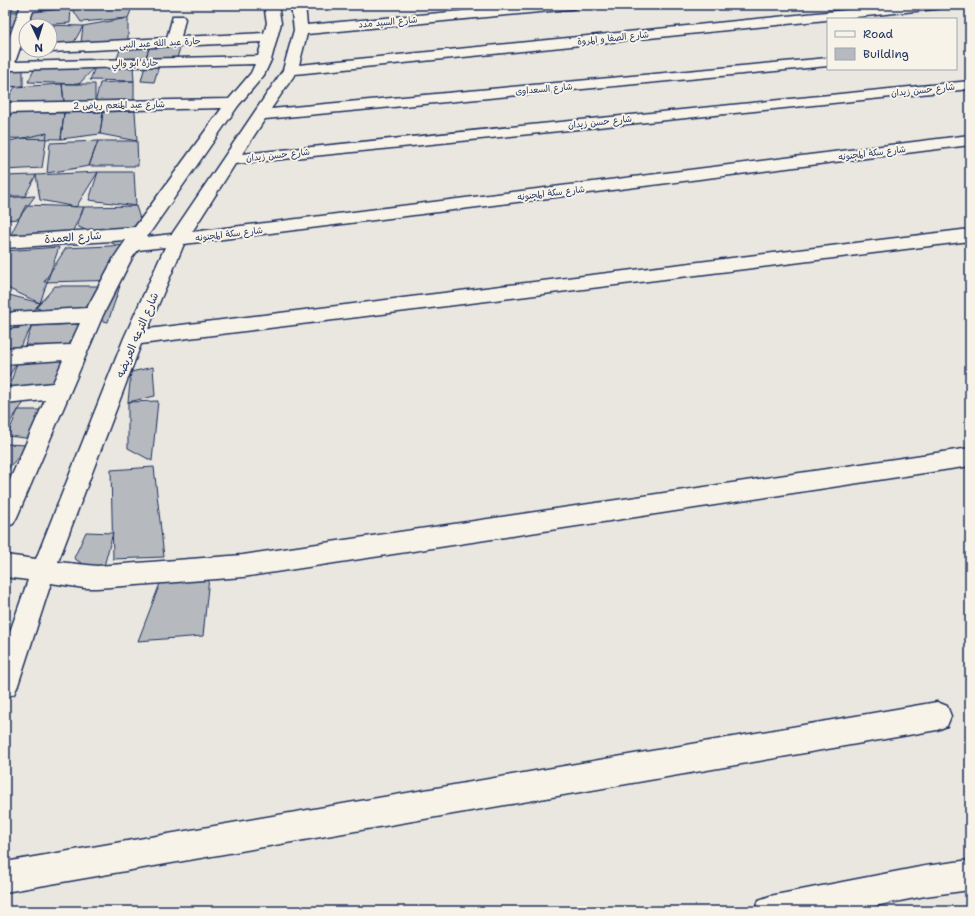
<svg xmlns="http://www.w3.org/2000/svg" width="975" height="916" viewBox="0 0 975 916" font-family="'Shantell Sans','Playpen Sans Arabic',sans-serif">
	<rect width="100%" height="100%" fill="#eae7e0"/>
	<filter id="ink" filterUnits="userSpaceOnUse"><feTurbulence type="fractalNoise" baseFrequency=".025" numOctaves="2"/><feDisplacementMap in="SourceGraphic" scale="8" xChannelSelector="R" yChannelSelector="G"/><feConvolveMatrix kernelMatrix="1 2 1 2 8 2 1 2 1" color-interpolation-filters="sRGB"/></filter>
	<g filter="url(#ink)">
		<path fill="#b6babf" stroke="#1b2f5e" d="M 14,5 L 5,27 L 5,6 Z
			M 95,5 L 133,5 L 128,18 L 81,22 L 71,7 Z
			M 71,7 L 70,23 L 5,27 L 5,24 L 12,12 Z
			M 128,18 L 128,41 L 81,43 L 83,26 Z
			M 44,25 L 83,26 L 73,44 L 50,46 L 50,26 Z
			M 26,32 L 26,48 L 5,56 L 5,35 Z
			M 181,45 L 176,61 L 144,62 L 150,46 Z
			M 150,46 L 145,60 L 116,61 L 121,47 Z
			M 133,66 L 134,81 L 90,80 L 95,67 Z
			M 145,66 L 159,66 L 154,82 L 141,81 Z
			M 95,67 L 79,84 L 28,82 L 34,70 Z
			M 23,70 L 23,86 L 5,87 L 5,71 Z
			M 134,81 L 134,102 L 95,103 L 100,83 Z
			M 62,84 L 95,84 L 95,103 L 64,102 Z
			M 62,84 L 64,102 L 5,102 L 15,87 Z
			M 135,111 L 137,141 L 100,134 L 103,112 Z
			M 12,112 L 64,113 L 61,139 L 5,138 L 5,125 Z
			M 103,112 L 100,134 L 61,139 L 64,113 Z
			M 47,133 L 42,168 L 5,170 L 5,142 Z
			M 98,141 L 137,141 L 138,166 L 89,166 Z
			M 98,141 L 89,166 L 47,173 L 50,143 Z
			M 98,172 L 134,172 L 136,206 L 89,200 Z
			M 98,172 L 76,207 L 40,200 L 36,175 Z
			M 36,175 L 25,196 L 5,196 L 5,176 Z
			M 35,196 L 18,219 L 5,220 L 5,198 Z
			M 26,205 L 84,207 L 70,237 L 11,234 Z
			M 136,206 L 140,219 L 118,246 L 77,226 L 84,207 Z
			M 131,245 L 122,280 L 44,282 L 66,248 Z
			M 59,247 L 40,303 L 5,287 L 5,251 Z
			M 55,286 L 120,286 L 108,322 L 36,308 Z
			M 5,294 L 40,303 L 18,328 L 5,329 Z
			M 79,324 L 70,346 L 25,345 L 32,326 Z
			M 32,326 L 15,355 L 5,355 L 5,330 Z
			M 67,359 L 56,387 L 8,391 L 17,363 Z
			M 17,363 L 5,382 L 5,364 Z
			M 153,367 L 155,396 L 128,402 L 131,372 Z
			M 30,394 L 5,429 L 5,399 Z
			M 158,401 L 152,461 L 128,448 L 128,402 Z
			M 18,410 L 56,410 L 45,440 L 7,436 Z
			M 5,444 L 29,445 L 5,472 Z
			M 154,467 L 164,557 L 113,559 L 111,470 Z
			M 86,532 L 113,533 L 101,577 L 74,558 Z
			M 164,573 L 209,577 L 203,636 L 138,641 Z"/>
		<g fill="none" stroke-linecap="round" stroke-linejoin="round">
			<defs>
				<path id="minor" d="M 21,5 L 63,5 L 61,8 L 33,11 L 15,62 L 258,56 L 262,42 L 50,52 L 44,50 L 50,50 L 50,44 L 167,38 L 173,16 L 183,16 L 185,19 L 181,37 L 264,33 L 267,23 L 264,5 L 278,5 L 281,23 L 271,60 L 264,75 L 238,106 L 147,237 L 172,234 L 283,70 L 294,30 L 291,5 L 305,5 L 307,25 L 528,5 L 578,5 L 576,8 L 571,9 L 307,34 L 299,65 L 896,5 L 942,5 L 940,8 L 935,9 L 295,74 L 271,109 L 828,58 L 828,66 L 265,119 L 242,154 L 970,81 L 970,89 L 235,164 L 192,232 L 970,135 L 970,145 L 184,244 L 148,329 L 970,229 L 970,241 L 141,344 L 58,562 L 97,566 L 243,555 L 970,448 L 970,466 L 243,577 L 97,588 L 84,588 L 51,583 L 18,685 L 14,694 L 5,698 L 5,646 L 28,580 L 5,577 L 5,555 L 36,559 L 124,338 L 165,247 L 138,250 L 132,258 L 103,315 L 17,517 L 13,524 L 5,527 L 5,491 L 45,400 L 5,404 L 5,388 L 53,383 L 63,360 L 5,364 L 5,348 L 70,345 L 80,323 L 14,326 L 7,324 L 5,318 L 7,314 L 14,312 L 87,308 L 115,256 L 126,240 L 5,248 L 5,236 L 135,227 L 222,108 L 5,113 L 5,103 L 229,99 L 251,73 L 255,64 L 11,70 L 5,73 L 5,50 Z
					M 937,702 L 947,706 L 951,716 L 947,726 L 937,730 L 5,892 L 5,862 Z
					M 970,860 L 970,890 L 925,896 L 849,911 L 755,911 L 759,900 L 770,896 L 925,866 Z"/>
			</defs>
			<use href="#minor" stroke="#1b2f5e" stroke-width="3"/>
			<use href="#minor" fill="#f7f3e8" fill-rule="evenodd"/>
		</g>
	</g>
	<g text-anchor="middle" stroke-width="4" stroke-linejoin="round" paint-order="stroke">
		<g font-size="9" fill="#1b2f5e" stroke="#f7f3e8">
			<text transform="translate(388 22) rotate(-5)" y="3">شارع السيد مدد</text>
			<text transform="translate(613 38) rotate(-6)" y="3">شارع الصفا و المروة</text>
			<text transform="translate(160 43) rotate(-3)" y="3">حارة عبد الله عبد النبى</text>
			<text transform="translate(135 63) rotate(-1)" y="3">حارة ابو والي</text>
			<text transform="translate(544 89) rotate(-5)" y="3">شارع السعداوى</text>
			<text transform="translate(923 90) rotate(-6)" y="3">شارع حسن زيدان</text>
			<text transform="translate(119 105) rotate(-1)" y="3">شارع عبد المنعم رياض 2</text>
			<text transform="translate(600 122) rotate(-6)" y="3">شارع حسن زيدان</text>
			<text transform="translate(872 153) rotate(-7)" y="3">شارع سكة المجنونه</text>
			<text transform="translate(278 155) rotate(-6)" y="3">شارع حسن زيدان</text>
			<text transform="translate(551 193) rotate(-7)" y="3">شارع سكة المجنونه</text>
			<text transform="translate(229 234) rotate(-7)" y="3">شارع سكة المجنونه</text>
		</g>
		<g font-size="11" fill="#1b2f5e" stroke="#f7f3e8">
			<text transform="translate(73 237) rotate(-4)" y="4">شارع العمدة</text>
			<text transform="translate(137 335) rotate(-67)" y="4">شارع الترعه العريضه</text>
		</g>
	</g>
	<rect width="975" height="916" fill="none" stroke="#f7f3e8" stroke-width="20"/>
	<rect x="10" y="10" width="955" height="896" fill="none" stroke="#1b2f5e" stroke-width="1.5" filter="url(#ink)"/>
	<rect x="827" y="18" width="130" height="52" fill="#f7f3e8" stroke="#9fa5b1"/>
	<rect x="835" y="31" width="20" height="6" fill="#f7f3e8" stroke="#9fa5b1"/>
	<text x="863" y="38" font-size="12" fill="#1b2f5e">Road</text>
	<rect x="835" y="48" width="20" height="12" fill="#b6babf" stroke="#9fa5b1"/>
	<text x="863" y="58" font-size="12" fill="#1b2f5e">Building</text>
	<g transform="translate(38 38) rotate(176)"><circle r="19" fill="#f7f3e8" stroke="#9fa5b1"/>
	<path d="M0-3L7 15L0 10L-7 15Z" fill="#1b2f5e"/>
	<text y="-6" font-size="11" font-weight="bold" text-anchor="middle" fill="#1b2f5e">N</text>
	</g>
</svg>
